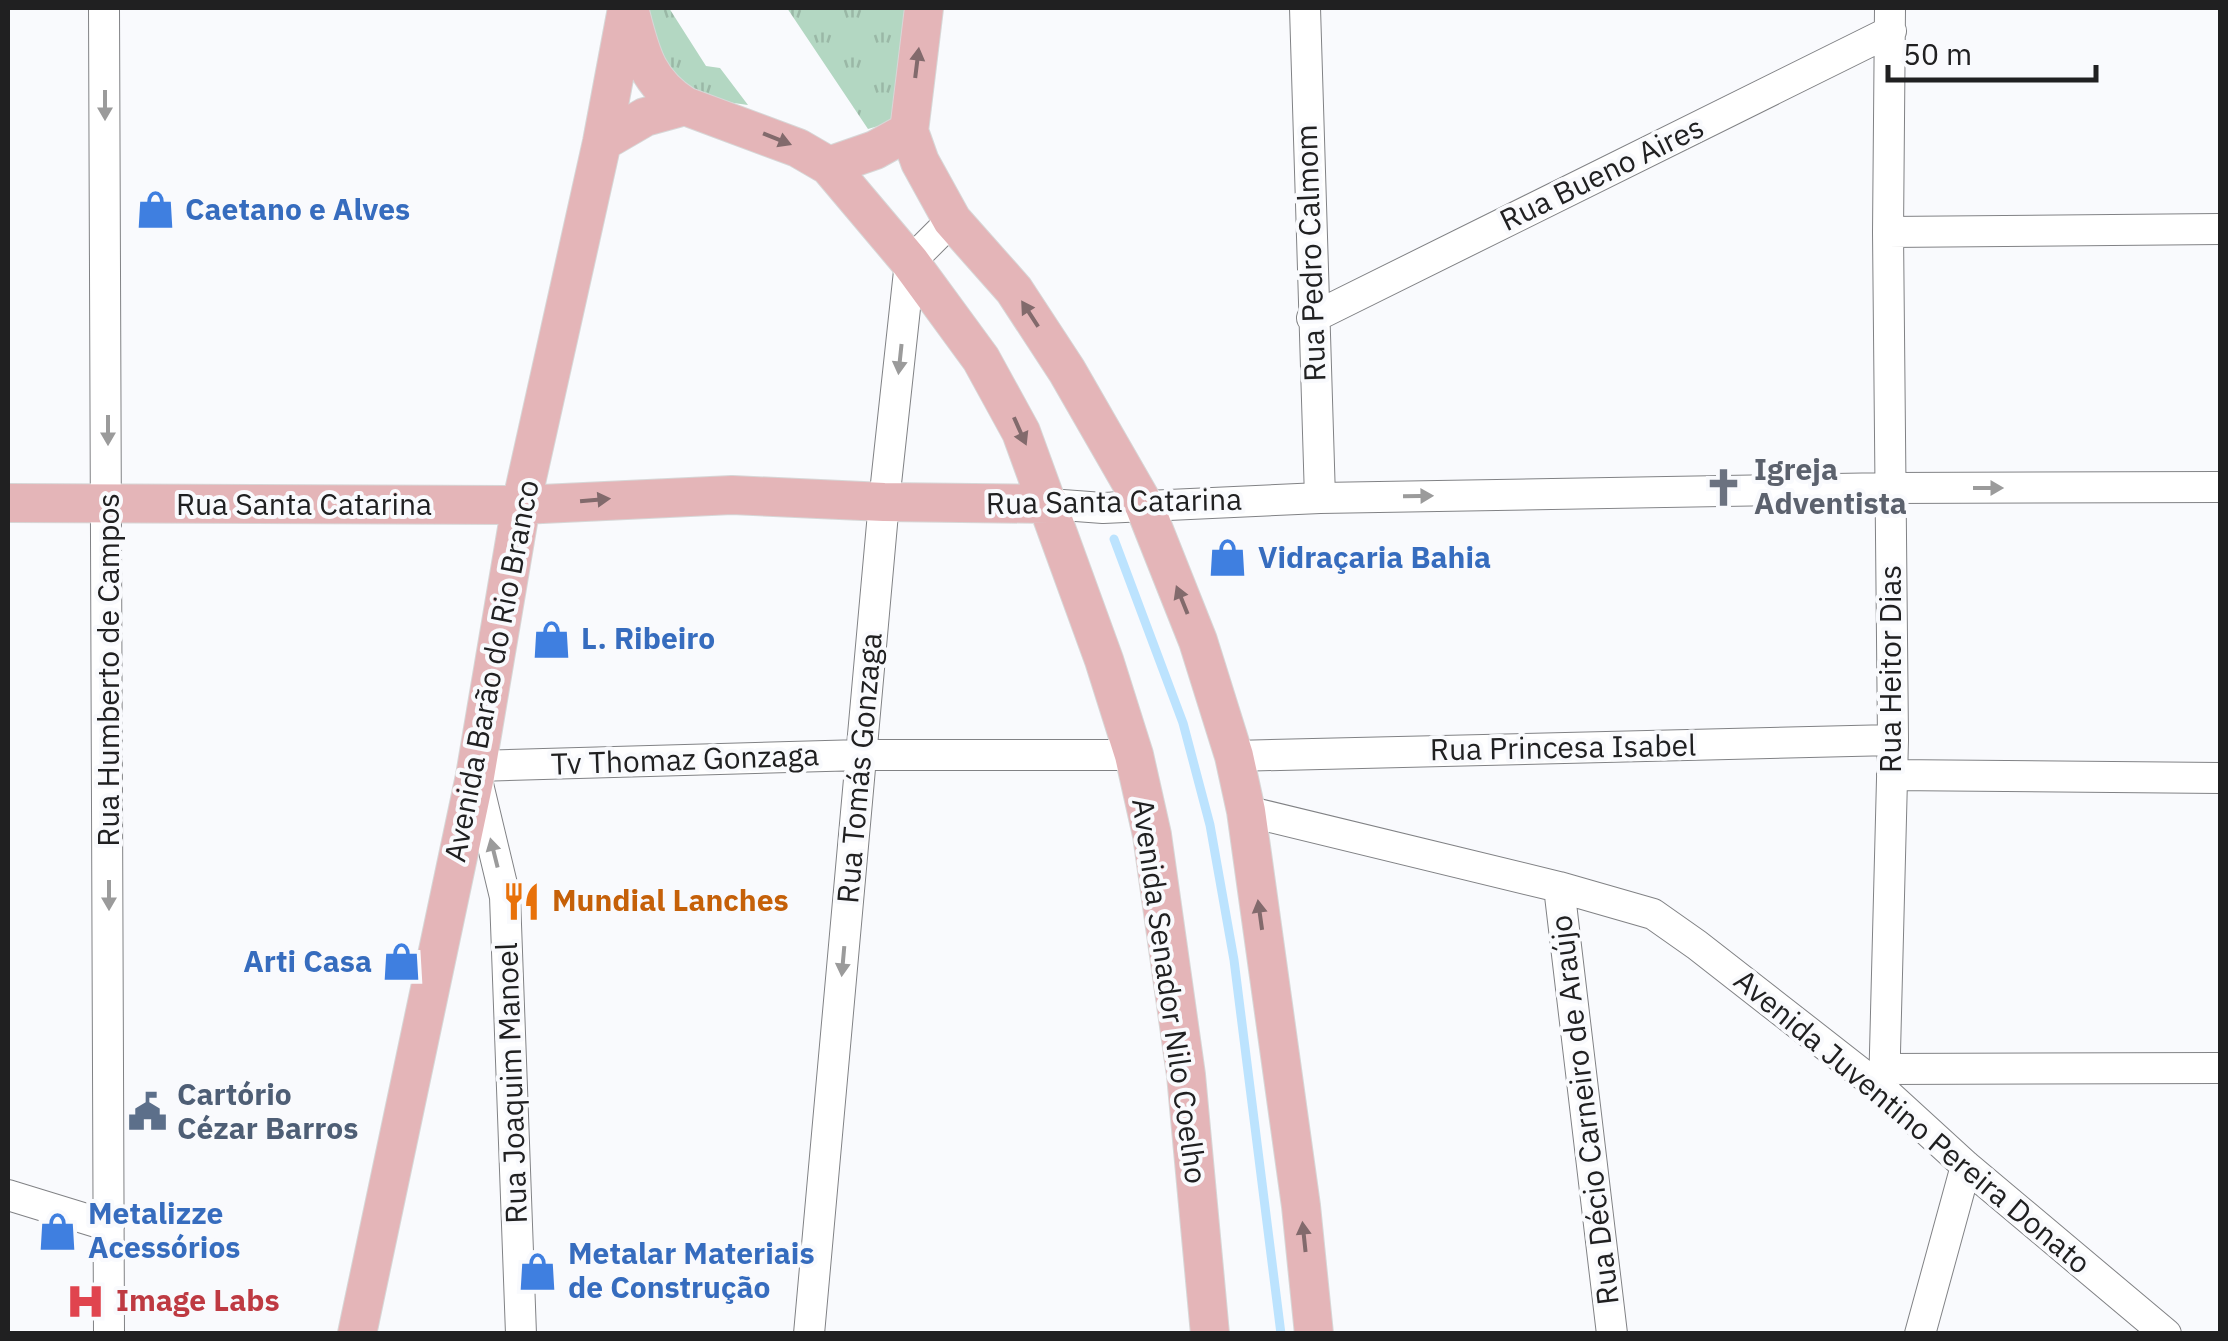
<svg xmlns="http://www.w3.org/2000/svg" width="2228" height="1341" viewBox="0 0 2228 1341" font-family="'IBM Plex Sans',sans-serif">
	<defs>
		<pattern id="grass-tufts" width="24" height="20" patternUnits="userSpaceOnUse" patternTransform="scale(2.5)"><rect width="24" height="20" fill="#b3d7c2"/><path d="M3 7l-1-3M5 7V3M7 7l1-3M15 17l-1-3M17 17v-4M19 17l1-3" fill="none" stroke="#9ab8a6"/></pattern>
	</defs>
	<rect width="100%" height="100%" fill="#f9fafd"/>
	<path fill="url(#grass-tufts)" d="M 650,8 L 669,8 L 706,66 L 720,68 L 748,105 L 676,95 L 643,36 Z
		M 787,8 L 925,8 L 899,120 L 868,129 Z"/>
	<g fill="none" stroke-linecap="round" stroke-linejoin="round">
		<path stroke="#bce3fe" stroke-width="9" d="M 1114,539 L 1183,723 L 1210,825 L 1234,960 L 1281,1334"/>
		<defs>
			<path id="minor" d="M 104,8 L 109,1334
				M 1305,8 L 1320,498
				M 1888,232 L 2220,229
				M 1312,318 L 1891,31
				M 1049,504 L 1103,508 L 1320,498 L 1891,488 L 2220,487
				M 1234,756 L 1893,740
				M 477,766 L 862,755 L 1134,755
				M 1892,775 L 2220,778
				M 477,780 L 505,897 L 521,1334
				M 1246,811 L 1559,887 L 1653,914 L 1697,945 L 1884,1091 L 1966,1166 L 2166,1334
				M 1559,887 L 1612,1334
				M 1885,1069 L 2220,1068
				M 1884,1091 L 1893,740 L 1888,232 L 1890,8
				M 8,1195 L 109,1226
				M 809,1334 L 884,502 L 910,262 L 952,220
				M 1920,1334 L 1966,1166"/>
			<path id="major" d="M 629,8 C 640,50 645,81 685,106 L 798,148 L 829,166 L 910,262 L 981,359 L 1021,432 L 1104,660 L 1134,755 L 1152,835 L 1186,1075 L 1210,1334
				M 924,8 L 909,131 L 920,162 L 952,220 L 1014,290 L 1067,371 L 1144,505 L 1198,641 L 1234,756 L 1246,811 L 1301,1206 L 1314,1334
				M 602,142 L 645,117 L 685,106
				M 829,166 L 875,150 L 909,131
				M 8,503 L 521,505 L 732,495 L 884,502 L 1049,504
				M 357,1334 L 475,776 L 521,505 L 602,142 L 626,14"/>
		</defs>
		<use href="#minor" stroke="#818285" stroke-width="32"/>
		<use href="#major" stroke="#d7d7d7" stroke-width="40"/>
		<use href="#minor" stroke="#fff" stroke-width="30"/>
		<use href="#major" stroke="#e4b5b8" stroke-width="38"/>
	</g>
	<defs><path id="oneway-solid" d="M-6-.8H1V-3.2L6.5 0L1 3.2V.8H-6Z" transform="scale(2.5)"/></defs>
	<g fill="#826a6c">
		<use href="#oneway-solid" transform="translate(917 63) rotate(-83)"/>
		<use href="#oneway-solid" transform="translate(777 139) rotate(22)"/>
		<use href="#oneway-solid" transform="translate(1030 314) rotate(-123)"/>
		<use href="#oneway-solid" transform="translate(1020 431) rotate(66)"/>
		<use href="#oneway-solid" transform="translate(595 500) rotate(-5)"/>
		<use href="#oneway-solid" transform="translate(1182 600) rotate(-112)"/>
		<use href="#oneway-solid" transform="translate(1260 915) rotate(-98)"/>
		<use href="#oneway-solid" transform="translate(1304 1237) rotate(-96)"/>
	</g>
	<g fill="#9b9b9b">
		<use href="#oneway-solid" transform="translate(105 105) rotate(90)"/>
		<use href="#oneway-solid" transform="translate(900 359) rotate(96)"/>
		<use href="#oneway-solid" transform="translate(108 430) rotate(90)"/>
		<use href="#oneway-solid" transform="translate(1988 488)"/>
		<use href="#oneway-solid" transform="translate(1418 496) rotate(-1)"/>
		<use href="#oneway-solid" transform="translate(494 853) rotate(-104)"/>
		<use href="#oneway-solid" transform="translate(109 895) rotate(90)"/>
		<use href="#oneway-solid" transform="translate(843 961) rotate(95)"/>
	</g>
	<defs>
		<symbol id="shop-bare" viewBox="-9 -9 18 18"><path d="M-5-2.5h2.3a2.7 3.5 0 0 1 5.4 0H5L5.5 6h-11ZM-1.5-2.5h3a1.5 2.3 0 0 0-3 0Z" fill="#3f7fe0" stroke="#f9fafd" stroke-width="2.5" paint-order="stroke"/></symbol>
		<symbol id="church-bare" viewBox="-9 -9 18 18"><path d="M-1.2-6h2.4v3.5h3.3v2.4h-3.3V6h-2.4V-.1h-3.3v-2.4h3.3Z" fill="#6b7280" stroke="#f9fafd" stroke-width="2.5" paint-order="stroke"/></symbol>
		<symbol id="restaurant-bare" viewBox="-9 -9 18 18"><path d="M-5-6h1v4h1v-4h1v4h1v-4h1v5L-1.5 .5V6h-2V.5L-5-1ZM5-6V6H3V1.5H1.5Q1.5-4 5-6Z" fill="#e8710a" stroke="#f9fafd" stroke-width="2.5" paint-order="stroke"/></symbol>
		<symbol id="civic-bare" viewBox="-9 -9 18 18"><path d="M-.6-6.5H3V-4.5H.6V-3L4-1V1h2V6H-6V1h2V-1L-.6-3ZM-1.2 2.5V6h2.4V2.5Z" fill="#5c6f8a" stroke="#f9fafd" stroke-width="2.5" paint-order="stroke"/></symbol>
		<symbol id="hospital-bare" viewBox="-9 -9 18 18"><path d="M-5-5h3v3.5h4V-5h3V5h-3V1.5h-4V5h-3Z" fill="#e0444e" stroke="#f9fafd" stroke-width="2.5" paint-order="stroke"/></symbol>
	</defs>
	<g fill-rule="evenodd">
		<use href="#shop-bare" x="128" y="182" width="55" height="55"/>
		<use href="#church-bare" x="1696" y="460" width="55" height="55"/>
		<use href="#shop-bare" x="1200" y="530" width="55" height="55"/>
		<use href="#shop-bare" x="524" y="612" width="55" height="55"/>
		<use href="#restaurant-bare" x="494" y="874" width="55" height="55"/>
		<use href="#shop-bare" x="374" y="934" width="55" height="55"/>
		<use href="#civic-bare" x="120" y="1084" width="55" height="55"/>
		<use href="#shop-bare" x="30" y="1204" width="55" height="55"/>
		<use href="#shop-bare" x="510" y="1244" width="55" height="55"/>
		<use href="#hospital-bare" x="58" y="1274" width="55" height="55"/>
	</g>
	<g text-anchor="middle" stroke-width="8" stroke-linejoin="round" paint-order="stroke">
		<g font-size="30" fill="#202021" stroke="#f9fafd">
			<text transform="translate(1602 174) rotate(-26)" y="10">Rua Bueno Aires</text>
			<text transform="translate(1311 253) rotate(-92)" y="10">Rua Pedro Calmom</text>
			<text transform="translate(1114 502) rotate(-1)" y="10">Rua Santa Catarina</text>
			<text x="304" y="515">Rua Santa Catarina</text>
			<text transform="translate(1891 669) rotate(-90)" y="10">Rua Heitor Dias</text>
			<text transform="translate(109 670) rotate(-90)" y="10">Rua Humberto de Campos</text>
			<text transform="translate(492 671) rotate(-79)" y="10">Avenida Barão do Rio Branco</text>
			<text transform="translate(1563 748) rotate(-1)" y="10">Rua Princesa Isabel</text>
			<text transform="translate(685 760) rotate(-2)" y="10">Tv Thomaz Gonzaga</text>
			<text transform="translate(860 768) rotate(-85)" y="10">Rua Tomás Gonzaga</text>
			<text transform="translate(1169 991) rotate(82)" y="10">Avenida Senador Nilo Coelho</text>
			<text transform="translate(512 1083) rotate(-92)" y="10">Rua Joaquim Manoel</text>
			<text transform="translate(1585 1110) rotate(-97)" y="10">Rua Décio Carneiro de Araújo</text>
			<text transform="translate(1912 1122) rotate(40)" y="10">Avenida Juventino Pereira Donato</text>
		</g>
		<g font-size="30" font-weight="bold" fill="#366cbe" stroke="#f9fafd" text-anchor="start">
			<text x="185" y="220">Caetano e Alves</text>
			<text x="1258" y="568">Vidraçaria Bahia</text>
			<text x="581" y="649">L. Ribeiro</text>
			<text x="372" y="972" text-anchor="end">Arti Casa</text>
			<text x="88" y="1224">Metalizze<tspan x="88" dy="34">Acessórios</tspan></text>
			<text x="568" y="1264">Metalar Materiais<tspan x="568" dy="34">de Construção</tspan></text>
		</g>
		<g font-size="30" font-weight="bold" fill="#5b616d" stroke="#f9fafd" text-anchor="start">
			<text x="1754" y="480">Igreja<tspan x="1754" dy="34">Adventista</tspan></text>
		</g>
		<g font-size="30" font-weight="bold" fill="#c56008" stroke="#f9fafd" text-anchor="start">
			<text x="552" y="911">Mundial Lanches</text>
		</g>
		<g font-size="30" font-weight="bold" fill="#4e5e75" stroke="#f9fafd" text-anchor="start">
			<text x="177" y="1105">Cartório<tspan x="177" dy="34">Cézar Barros</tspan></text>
		</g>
		<g font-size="30" font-weight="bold" fill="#be3a42" stroke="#f9fafd" text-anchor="start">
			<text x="116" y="1311">Image Labs</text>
		</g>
	</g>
	<rect width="2228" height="1341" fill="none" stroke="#202021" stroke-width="20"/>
	<path d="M1888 65v15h208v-15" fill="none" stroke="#202021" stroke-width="5"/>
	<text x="1903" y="65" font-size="30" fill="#202021" stroke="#f9fafd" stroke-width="8" paint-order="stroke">50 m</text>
</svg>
